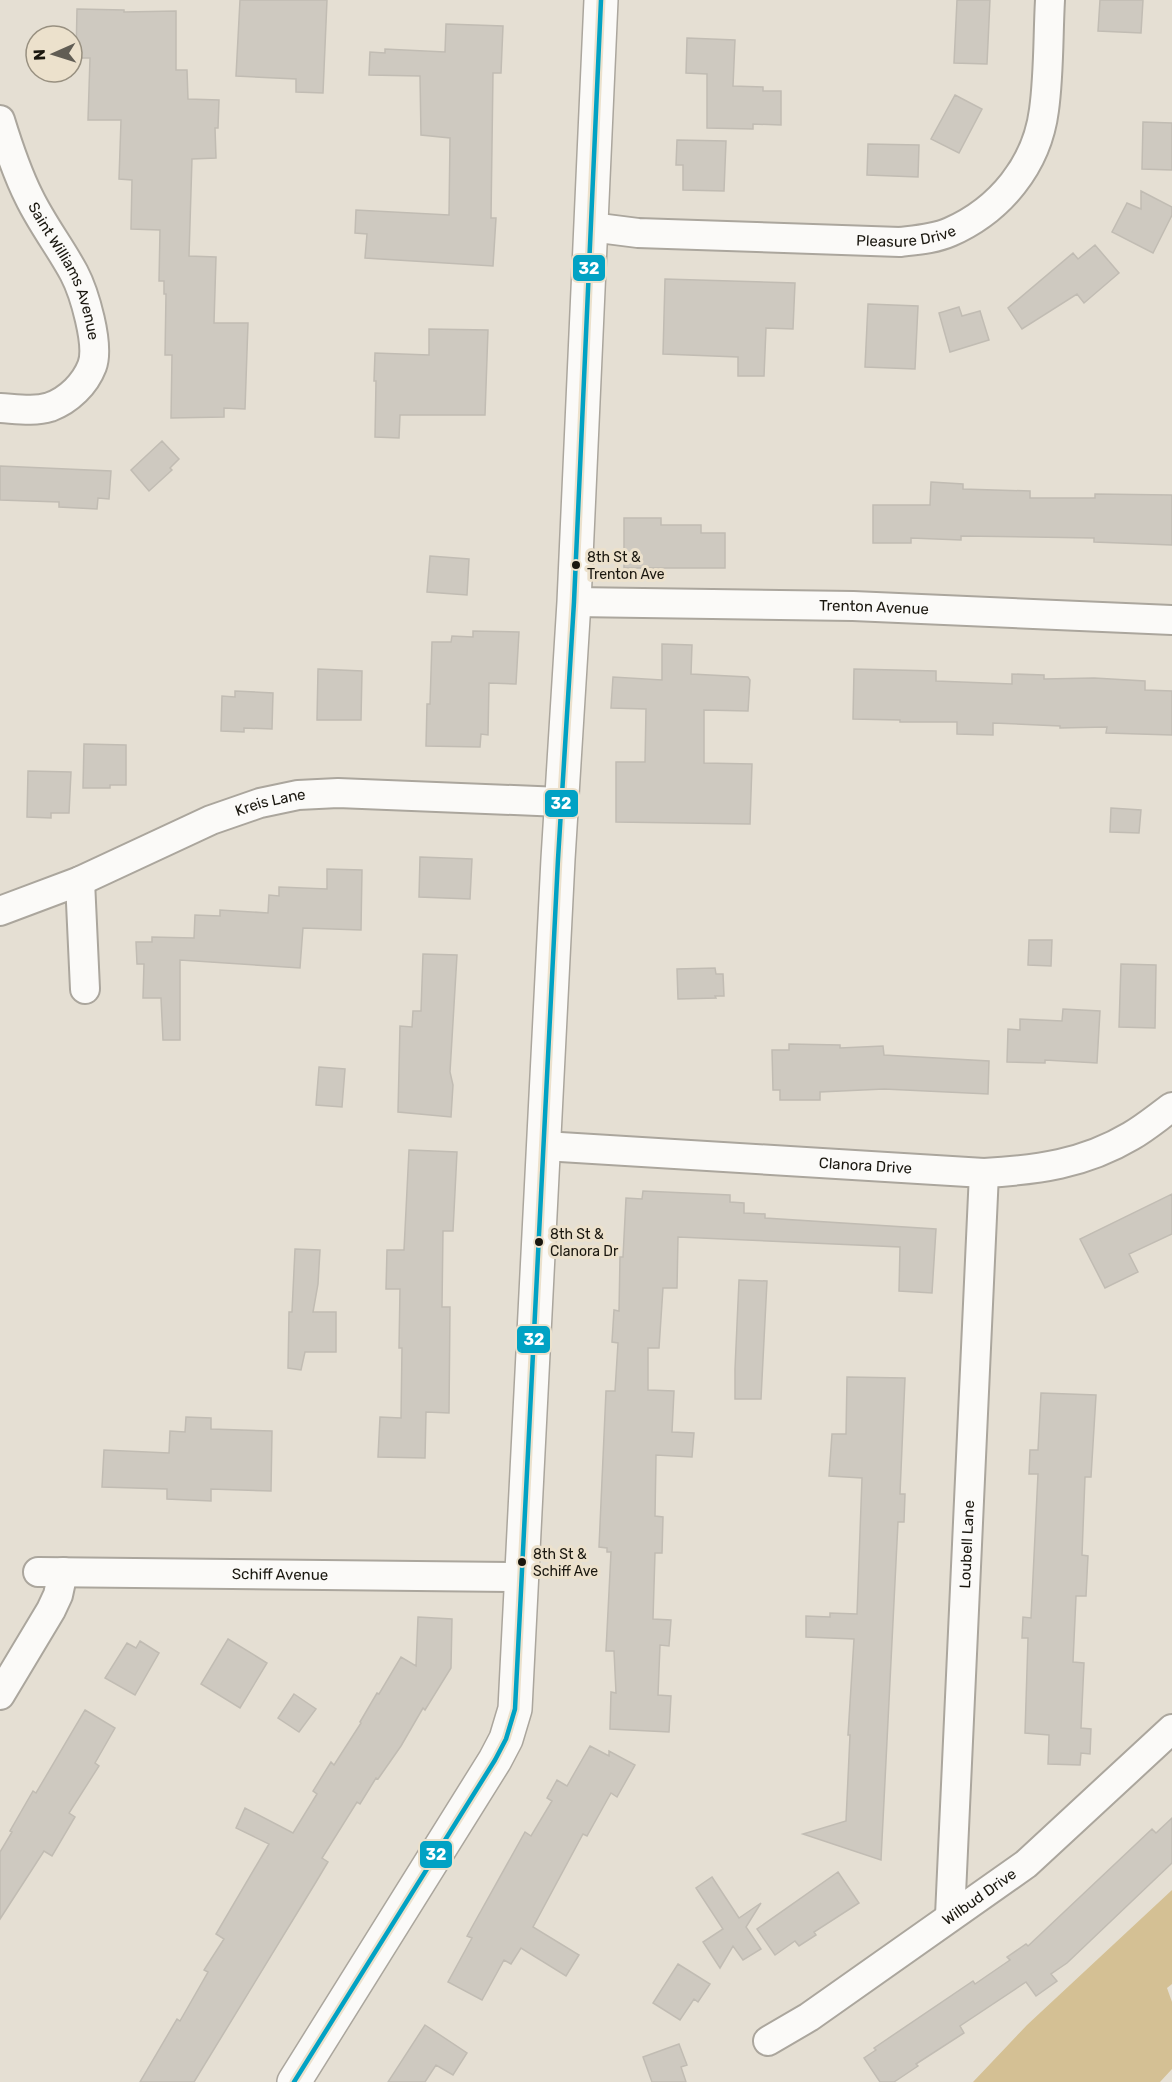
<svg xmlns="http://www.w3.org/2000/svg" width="1172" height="2082" viewBox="0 0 1172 2082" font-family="Rubik,sans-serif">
	<rect width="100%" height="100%" fill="#e5dfd3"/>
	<path fill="#d4c094" d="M 1172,1890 L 1172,1984 L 1167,1988 L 1172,2002 L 1172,2069 L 1160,2082 L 973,2082 L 1027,2025 Z"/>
	<path fill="#cec9c0" stroke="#c1bcb3" stroke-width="1.5" d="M 240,0 L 327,0 L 323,93 L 296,92 L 296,79 L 236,76 Z
		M 957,0 L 990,0 L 987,64 L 954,63 Z
		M 1100,0 L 1143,0 L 1141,33 L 1098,31 Z
		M 77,9 L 124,10 L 124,12 L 176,11 L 176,70 L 187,70 L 188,99 L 219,100 L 218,128 L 215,128 L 216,158 L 192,159 L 189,256 L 216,257 L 214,323 L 248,323 L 245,409 L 224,408 L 224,417 L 171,418 L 172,355 L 165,355 L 166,294 L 164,294 L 164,281 L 159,281 L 160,230 L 131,229 L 132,180 L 119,179 L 121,120 L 88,120 L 90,58 L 76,58 Z
		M 446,24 L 503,26 L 501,73 L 493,73 L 491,218 L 496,218 L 493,266 L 365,258 L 367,234 L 355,233 L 356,210 L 449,215 L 450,138 L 421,135 L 420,76 L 369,75 L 370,52 L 385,53 L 385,49 L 445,52 Z
		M 687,38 L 735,40 L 733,86 L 763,87 L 763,91 L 781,91 L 781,125 L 753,124 L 753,129 L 707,128 L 707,74 L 686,73 Z
		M 955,95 L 982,109 L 959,153 L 931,139 Z
		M 1143,122 L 1172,123 L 1172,170 L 1142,169 Z
		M 677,140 L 726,141 L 724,191 L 683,190 L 683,165 L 676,165 Z
		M 868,144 L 919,145 L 918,177 L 867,175 Z
		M 1141,191 L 1172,207 L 1172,215 L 1153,253 L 1112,232 L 1127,203 L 1141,209 Z
		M 1095,245 L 1119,273 L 1084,303 L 1077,294 L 1022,329 L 1008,308 L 1073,253 L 1078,259 Z
		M 665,279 L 795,283 L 793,329 L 766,328 L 764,376 L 738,376 L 738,357 L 663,354 Z
		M 868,304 L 918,306 L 915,369 L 865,367 Z
		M 959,307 L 962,316 L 980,311 L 989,340 L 950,352 L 939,313 Z
		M 429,329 L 488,330 L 485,415 L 400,415 L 399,438 L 375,437 L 376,381 L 374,381 L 375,353 L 429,355 Z
		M 162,441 L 179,459 L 170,468 L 172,470 L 149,491 L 131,470 Z
		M 0,466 L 111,471 L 109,499 L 98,498 L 97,509 L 59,507 L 59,502 L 0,500 Z
		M 931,482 L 963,484 L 963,489 L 1030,491 L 1030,498 L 1095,498 L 1095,494 L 1172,495 L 1172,545 L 1094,542 L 1094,538 L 961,536 L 961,540 L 911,538 L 911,543 L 873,543 L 873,505 L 930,505 Z
		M 624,518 L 661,518 L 661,525 L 701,525 L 701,533 L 725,533 L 725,568 L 624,568 Z
		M 430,556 L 469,559 L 467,595 L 427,592 Z
		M 473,631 L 519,632 L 516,684 L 489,683 L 488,735 L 481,734 L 480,747 L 426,746 L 427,704 L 430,704 L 432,642 L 451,642 L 452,636 L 473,637 Z
		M 662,644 L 692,645 L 691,674 L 748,677 L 750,680 L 748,711 L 704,710 L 704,763 L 752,764 L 750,824 L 616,822 L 616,762 L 645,762 L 646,709 L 611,708 L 613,677 L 662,680 Z
		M 318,669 L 362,671 L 361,720 L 317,720 Z
		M 854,669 L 936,671 L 936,681 L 1012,684 L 1012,674 L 1044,675 L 1044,679 L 1094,678 L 1145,681 L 1145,690 L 1172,691 L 1172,735 L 1106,733 L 1107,727 L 1060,728 L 1060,726 L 993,723 L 993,735 L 957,734 L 957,722 L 900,722 L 900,720 L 853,719 Z
		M 235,691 L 273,693 L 272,729 L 244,728 L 244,732 L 221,731 L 222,696 L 235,697 Z
		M 84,744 L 126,745 L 126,785 L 110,785 L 110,788 L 83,788 Z
		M 28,771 L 71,772 L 69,813 L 51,813 L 51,818 L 27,817 Z
		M 1111,808 L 1141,810 L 1139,833 L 1110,832 Z
		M 420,857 L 472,859 L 470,899 L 419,897 Z
		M 327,869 L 362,870 L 361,930 L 303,928 L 300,968 L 180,960 L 180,1040 L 163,1040 L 161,998 L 143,998 L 144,964 L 137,964 L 136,942 L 152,942 L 152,937 L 194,938 L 195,915 L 220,916 L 220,910 L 268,913 L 269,895 L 279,896 L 279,887 L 327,889 Z
		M 1029,940 L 1052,940 L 1051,966 L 1028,965 Z
		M 423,954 L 457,955 L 450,1072 L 453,1085 L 451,1117 L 398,1112 L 400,1026 L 412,1027 L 413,1011 L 421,1011 Z
		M 1121,964 L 1156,965 L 1155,1028 L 1119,1027 Z
		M 715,968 L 716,974 L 723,974 L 724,996 L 715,996 L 716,998 L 678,999 L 677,969 Z
		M 1063,1009 L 1100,1011 L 1097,1063 L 1045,1060 L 1045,1063 L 1007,1062 L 1008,1029 L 1020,1030 L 1020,1019 L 1062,1021 Z
		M 789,1044 L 840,1045 L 840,1048 L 883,1046 L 884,1055 L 989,1061 L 988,1094 L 884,1089 L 820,1092 L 820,1100 L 780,1100 L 780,1090 L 773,1090 L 772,1050 L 789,1050 Z
		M 319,1067 L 345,1069 L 342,1107 L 316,1105 Z
		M 409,1150 L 457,1152 L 453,1231 L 443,1231 L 442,1307 L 450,1307 L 449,1413 L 426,1412 L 425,1458 L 378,1457 L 380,1417 L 401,1418 L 402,1348 L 399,1348 L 400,1289 L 386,1289 L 387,1250 L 404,1250 Z
		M 643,1191 L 730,1195 L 730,1202 L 744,1203 L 744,1213 L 765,1214 L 765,1218 L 936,1229 L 932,1293 L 899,1291 L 900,1247 L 678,1237 L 677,1288 L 663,1288 L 659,1348 L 648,1348 L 648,1390 L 674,1391 L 672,1432 L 694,1433 L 692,1457 L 656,1455 L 655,1516 L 663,1517 L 662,1553 L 655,1553 L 653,1619 L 671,1620 L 669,1646 L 660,1645 L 658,1695 L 671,1696 L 669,1732 L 610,1729 L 611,1692 L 616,1693 L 614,1651 L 606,1651 L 611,1552 L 607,1552 L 607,1548 L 599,1547 L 606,1391 L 615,1391 L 618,1343 L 612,1342 L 614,1310 L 619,1311 L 620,1257 L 623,1257 L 626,1198 L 642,1199 Z
		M 1172,1194 L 1172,1234 L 1129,1254 L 1138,1272 L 1105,1288 L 1080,1239 Z
		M 295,1249 L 320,1250 L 318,1284 L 313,1312 L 336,1312 L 336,1352 L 305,1352 L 301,1370 L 288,1368 L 289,1312 L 292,1312 Z
		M 739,1280 L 767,1281 L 761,1399 L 735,1399 L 735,1369 Z
		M 847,1377 L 905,1378 L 900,1494 L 905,1494 L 904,1522 L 898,1522 L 881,1860 L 803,1834 L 846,1821 L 850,1735 L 848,1735 L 854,1639 L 806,1637 L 806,1616 L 830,1617 L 830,1613 L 857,1614 L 862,1478 L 829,1476 L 832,1434 L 846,1434 Z
		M 1041,1393 L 1096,1395 L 1091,1477 L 1085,1477 L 1082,1555 L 1088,1556 L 1086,1596 L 1076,1596 L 1073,1662 L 1084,1663 L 1081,1728 L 1091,1729 L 1090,1754 L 1081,1753 L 1080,1765 L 1048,1764 L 1049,1735 L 1025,1733 L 1028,1638 L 1022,1638 L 1023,1617 L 1031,1618 L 1038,1474 L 1029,1474 L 1030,1450 L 1038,1450 Z
		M 186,1417 L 211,1418 L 211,1429 L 272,1431 L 271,1491 L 211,1489 L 211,1501 L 167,1499 L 167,1489 L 102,1487 L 104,1450 L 169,1453 L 170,1431 L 185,1432 Z
		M 418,1617 L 452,1619 L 451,1668 L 425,1710 L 423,1708 L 401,1746 L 378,1779 L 376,1778 L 360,1804 L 357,1802 L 322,1858 L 328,1862 L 316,1882 L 194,2082 L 140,2082 L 177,2019 L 180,2021 L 208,1972 L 204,1970 L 224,1939 L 216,1934 L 269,1844 L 236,1828 L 245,1808 L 293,1833 L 317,1794 L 313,1791 L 331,1762 L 334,1765 L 361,1723 L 360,1722 L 377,1693 L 379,1694 L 401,1657 L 416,1666 Z
		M 228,1639 L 267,1663 L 240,1708 L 201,1684 Z
		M 140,1641 L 159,1653 L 135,1695 L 105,1678 L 127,1643 L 136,1648 Z
		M 294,1694 L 316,1709 L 299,1732 L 278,1718 Z
		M 85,1710 L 115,1728 L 95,1763 L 99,1766 L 69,1813 L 75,1817 L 52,1856 L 44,1851 L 0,1919 L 0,1852 L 12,1832 L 10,1831 L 33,1791 L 36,1793 Z
		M 590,1746 L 609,1756 L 609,1751 L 635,1765 L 617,1797 L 611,1793 L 587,1836 L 583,1834 L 533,1927 L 579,1955 L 566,1976 L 521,1948 L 511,1964 L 504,1960 L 482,2000 L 448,1982 L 472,1938 L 467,1936 L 525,1832 L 531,1836 L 552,1801 L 547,1798 L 557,1780 L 567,1786 Z
		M 1172,1818 L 1172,1863 L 1067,1963 L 1051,1974 L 1057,1981 L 1036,1996 L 1026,1982 L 960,2026 L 964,2033 L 916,2064 L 918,2066 L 894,2082 L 880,2082 L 864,2058 L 876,2050 L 874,2048 L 973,1981 L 975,1984 L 1010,1960 L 1007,1957 L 1026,1944 L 1028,1946 L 1152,1829 L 1156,1833 Z
		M 838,1872 L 859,1903 L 814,1932 L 816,1935 L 799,1946 L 795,1941 L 775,1955 L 757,1929 Z
		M 712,1877 L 739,1918 L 761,1903 L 746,1927 L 761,1949 L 743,1960 L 733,1946 L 720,1968 L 703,1942 L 723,1929 L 696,1888 Z
		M 678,1964 L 710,1984 L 698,2002 L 694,1999 L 680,2020 L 653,2003 Z
		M 425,2025 L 467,2053 L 453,2075 L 436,2065 L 425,2082 L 388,2082 Z
		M 679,2044 L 687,2065 L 681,2067 L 686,2082 L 652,2082 L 643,2057 Z"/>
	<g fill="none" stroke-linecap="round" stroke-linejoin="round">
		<defs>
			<g id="street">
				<path id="s1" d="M 0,120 C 8,146 17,173 29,197 C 42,224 60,247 74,273 C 84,292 100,345 92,366 C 85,384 69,400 50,407 C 34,412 17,409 0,408"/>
				<path id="s2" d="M 591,227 L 638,233 L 900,242 C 917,240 934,239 950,232 C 1000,210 1037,165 1044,110 C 1049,74 1048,36 1050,0"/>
				<path id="s3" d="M 574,602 L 853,606 L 1172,620"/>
				<path d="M 80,881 L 85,989"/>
				<path id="s4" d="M 0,911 L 80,881 L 211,820 L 260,803 L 298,795 L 338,793 L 561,802"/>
				<path id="s5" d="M 544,1146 L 984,1173 C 1037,1170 1084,1164 1131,1136 C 1145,1128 1158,1117 1172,1107"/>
				<path id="s6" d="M 38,1572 L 522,1577"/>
				<path d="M 0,1695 L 51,1610 L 58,1595 L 63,1572"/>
				<path id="s7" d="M 950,1916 L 984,1173"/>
				<path id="s8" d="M 768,2041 L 809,2017 L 1026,1864 L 1172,1729"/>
			</g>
			<path id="secondary" d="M 294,2082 L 495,1760 L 506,1739 L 515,1709 L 558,859 L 574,602 L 601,0"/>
		</defs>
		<use href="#street" stroke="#aba69d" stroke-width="32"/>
		<use href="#secondary" stroke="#aba69d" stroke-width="36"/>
		<use href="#street" stroke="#fbfaf8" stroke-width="28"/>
		<use href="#secondary" stroke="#fbfaf8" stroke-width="33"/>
		<defs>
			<path id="bus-1" d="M 294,2082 L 495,1760 L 506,1739 L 515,1709 L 558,859 L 574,602 L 601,0"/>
		</defs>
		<use href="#bus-1" stroke="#ece1cc" stroke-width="9"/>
		<use href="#bus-1" stroke="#01a2c4" stroke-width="4.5"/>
	</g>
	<g fill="#1a170f" stroke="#ece1cc" stroke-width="2">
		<circle cx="576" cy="565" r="5"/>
		<circle cx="539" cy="1242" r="5"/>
		<circle cx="522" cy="1562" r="5"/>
	</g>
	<g text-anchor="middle" stroke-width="6" stroke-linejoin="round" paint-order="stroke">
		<g font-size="14" fill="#1a170f" stroke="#ece1cc" text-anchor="start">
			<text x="587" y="562">8th St &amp;<tspan x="587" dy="17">Trenton Ave</tspan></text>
			<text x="550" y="1239">8th St &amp;<tspan x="550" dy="17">Clanora Dr</tspan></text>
			<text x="533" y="1559">8th St &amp;<tspan x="533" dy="17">Schiff Ave</tspan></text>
		</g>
		<g font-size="15" fill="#1a170f" stroke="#ece1cc">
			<text dy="5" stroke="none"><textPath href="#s2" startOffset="316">Pleasure Drive</textPath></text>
			<text dy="5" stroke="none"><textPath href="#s1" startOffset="165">Saint Williams Avenue</textPath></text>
			<text dy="5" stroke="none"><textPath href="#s3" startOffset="300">Trenton Avenue</textPath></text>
			<text dy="5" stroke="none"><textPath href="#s4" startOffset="292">Kreis Lane</textPath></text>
			<text dy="5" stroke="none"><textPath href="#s5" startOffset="322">Clanora Drive</textPath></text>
			<text dy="5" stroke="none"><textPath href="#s7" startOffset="372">Loubell Lane</textPath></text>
			<text dy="5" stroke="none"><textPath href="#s6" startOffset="242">Schiff Avenue</textPath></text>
			<text dy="5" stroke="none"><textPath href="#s8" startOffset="256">Wilbud Drive</textPath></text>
		</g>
	</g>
	<g stroke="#ece1cc" stroke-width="2">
		<rect x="572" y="254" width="34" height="28" rx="6" fill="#01a2c4"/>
		<rect x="544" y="789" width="35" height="29" rx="6" fill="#01a2c4"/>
		<rect x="516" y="1325" width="35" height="29" rx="6" fill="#01a2c4"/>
		<rect x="419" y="1840" width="34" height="29" rx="6" fill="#01a2c4"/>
	</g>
	<g font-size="16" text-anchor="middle" font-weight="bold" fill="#fff">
		<text x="589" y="274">32</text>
		<text x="561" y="809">32</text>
		<text x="534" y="1345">32</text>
		<text x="436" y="1860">32</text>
	</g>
	<g transform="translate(54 54) rotate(267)"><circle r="28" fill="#ece1cc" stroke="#989080" stroke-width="1.5"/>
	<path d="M0-4.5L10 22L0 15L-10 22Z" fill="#615d54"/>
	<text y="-9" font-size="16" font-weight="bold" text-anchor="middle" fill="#1a170f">N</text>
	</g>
</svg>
